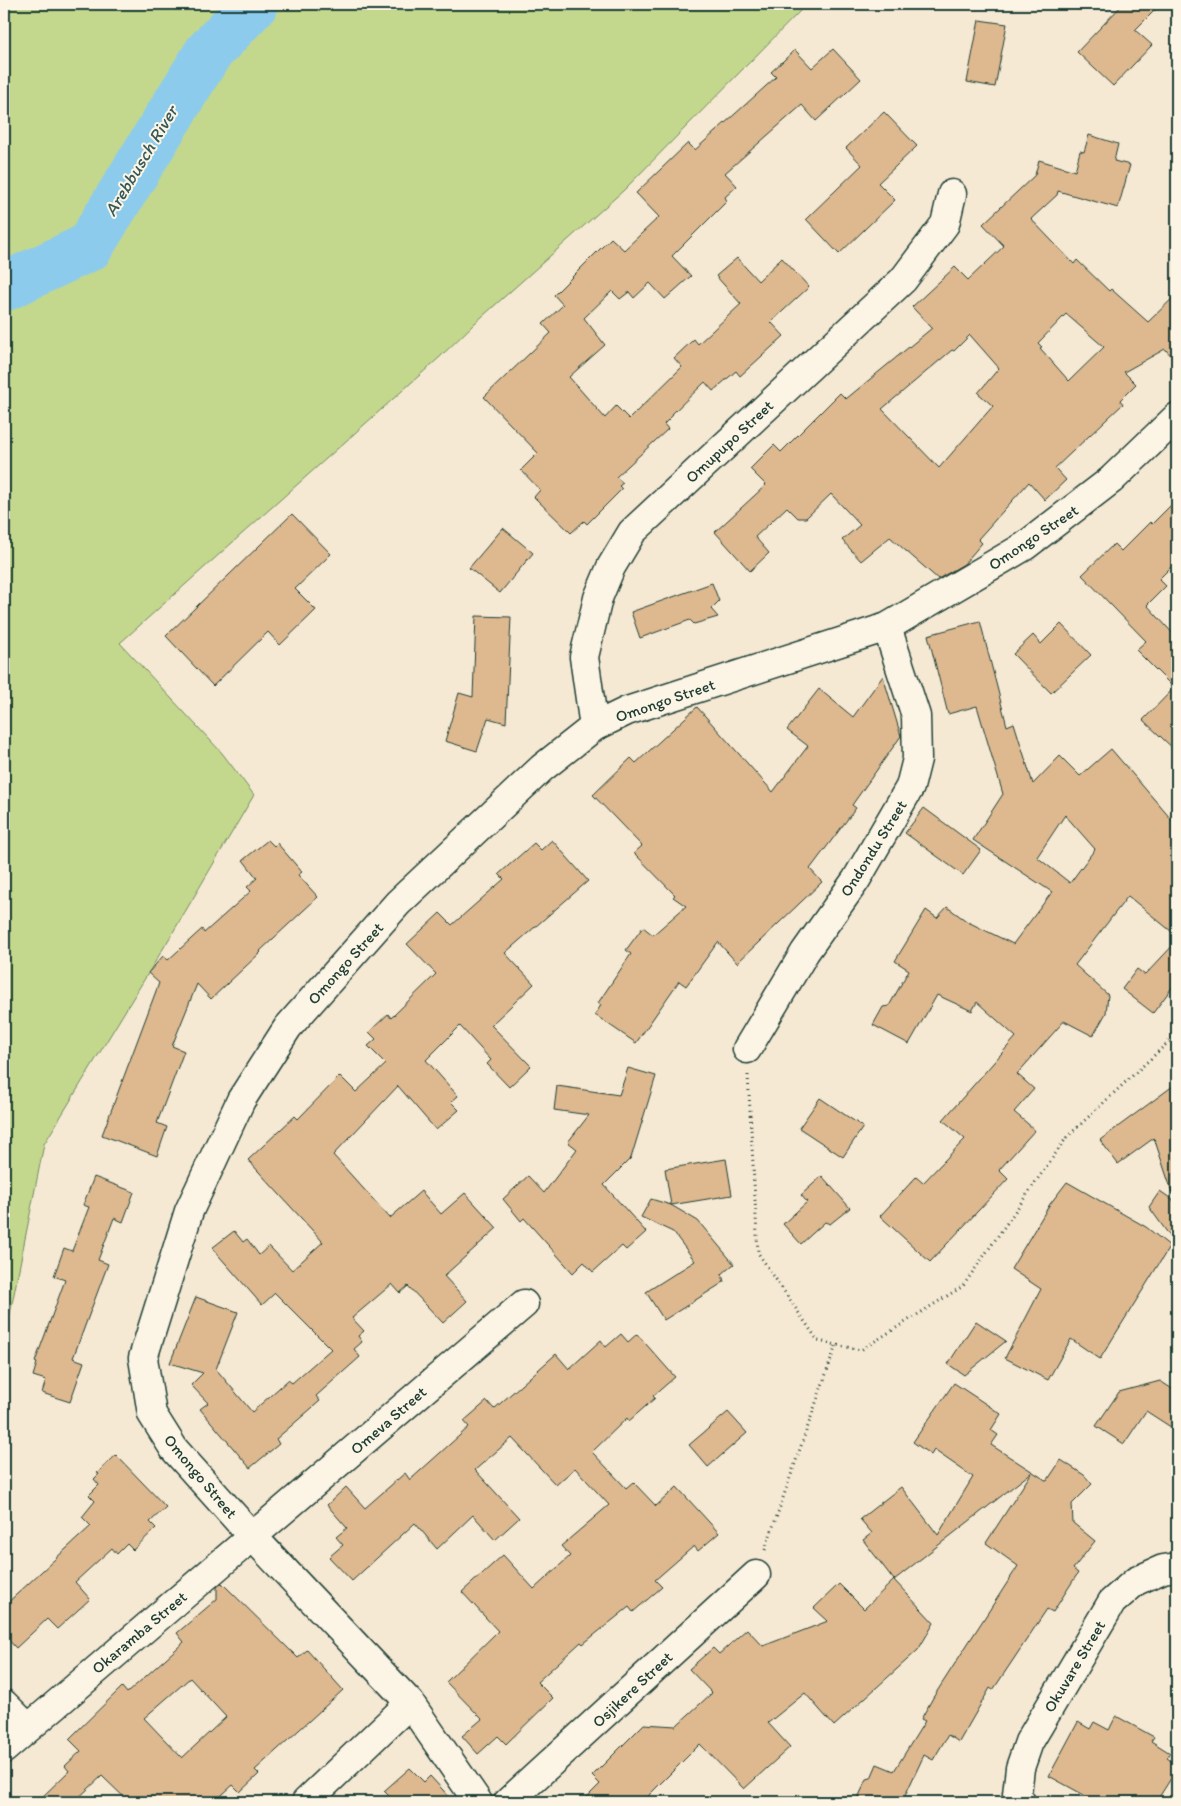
<svg xmlns="http://www.w3.org/2000/svg" width="1181" height="1806" viewBox="0 0 1181 1806" font-family="Itim,sans-serif">
	<rect width="100%" height="100%" fill="#f6e9d4"/>
	<filter id="ink" filterUnits="userSpaceOnUse"><feTurbulence type="fractalNoise" baseFrequency=".02" numOctaves="2"/><feDisplacementMap in="SourceGraphic" scale="10" xChannelSelector="R" yChannelSelector="G"/><feConvolveMatrix kernelMatrix="1 2 1 2 8 2 1 2 1" color-interpolation-filters="sRGB"/></filter>
	<g filter="url(#ink)">
		<path fill="#c3d88d" stroke="#718a60" d="M 4,4 L 835,4 L 803,8 L 624,190 L 475,323 L 440,357 L 120,643 L 222,753 L 254,795 L 169,939 L 44,1144 L 4,1344 Z"/>
		<path fill="#8dcbed" stroke="#6192a3" d="M 222,4 L 282,4 L 244,33 L 215,14 Z"/>
		<g fill="none" stroke-linecap="round" stroke-linejoin="round">
			<path stroke="#4b767e" stroke-width="1" d="M 226,4 L 224,14 L 244,26 L 274,4"/>
			<path stroke="#8dcbed" stroke-width="49" d="M 4,287 L 89,247 L 208,53 L 254,4"/>
		</g>
		<path fill="#deb98f" stroke="#1f3d34" fill-rule="evenodd" d="M 1123,4 L 1161,4 L 1135,30 L 1152,45 L 1113,86 L 1077,52 Z
			M 979,20 L 1007,24 L 995,87 L 967,82 Z
			M 833,49 L 861,79 L 816,121 L 802,105 L 725,173 L 737,186 L 725,197 L 727,201 L 672,256 L 691,276 L 665,299 L 650,283 L 634,298 L 629,292 L 620,299 L 612,291 L 584,318 L 605,345 L 569,377 L 605,418 L 616,406 L 629,419 L 682,367 L 674,358 L 694,339 L 698,344 L 741,304 L 716,276 L 737,258 L 758,281 L 782,258 L 809,287 L 771,322 L 784,336 L 740,376 L 736,371 L 713,391 L 705,382 L 672,414 L 673,415 L 664,424 L 668,429 L 616,477 L 623,483 L 619,486 L 622,489 L 587,524 L 584,521 L 571,533 L 534,497 L 540,490 L 521,470 L 538,453 L 484,397 L 551,333 L 543,324 L 563,305 L 554,295 L 611,238 L 624,250 L 659,217 L 636,193 L 688,143 L 695,150 L 745,105 L 776,77 L 771,72 L 795,50 L 812,68 Z
			M 884,112 L 917,146 L 878,183 L 895,200 L 839,254 L 806,219 L 862,165 L 846,148 Z
			M 1089,135 L 1118,144 L 1114,161 L 1130,165 L 1118,208 L 1058,191 L 1057,195 L 1031,219 L 1074,264 L 1077,260 L 1109,291 L 1111,289 L 1148,322 L 1177,294 L 1177,362 L 1165,349 L 1124,372 L 1136,384 L 1120,400 L 1123,404 L 1055,468 L 1066,480 L 1045,500 L 1029,482 L 978,539 L 982,543 L 964,564 L 938,579 L 890,537 L 861,561 L 842,540 L 860,525 L 831,494 L 806,518 L 798,518 L 787,507 L 755,537 L 769,553 L 750,571 L 715,532 L 766,485 L 750,469 L 774,445 L 781,452 L 840,393 L 846,399 L 932,328 L 912,307 L 955,267 L 968,280 L 1004,246 L 983,224 L 1035,175 L 1039,160 L 1075,171 L 1080,151 L 1084,152 ZM 1066,314 L 1104,347 L 1069,381 L 1040,348 L 1042,347 L 1038,343 ZM 970,335 L 999,368 L 978,393 L 993,406 L 939,468 L 882,409 L 952,350 L 954,351 Z
			M 1177,499 L 1177,561 L 1159,579 L 1166,586 L 1147,605 L 1177,638 L 1177,752 L 1143,720 L 1174,688 L 1136,650 L 1146,641 L 1082,575 L 1114,544 L 1121,551 L 1150,522 L 1152,524 Z
			M 292,514 L 331,554 L 295,589 L 316,610 L 280,645 L 268,632 L 213,686 L 166,636 Z
			M 503,528 L 533,553 L 500,593 L 469,568 Z
			M 712,583 L 719,601 L 711,609 L 718,617 L 694,624 L 690,620 L 640,638 L 631,612 Z
			M 476,616 L 511,617 L 506,723 L 488,718 L 477,751 L 445,741 L 459,693 L 473,697 Z
			M 980,621 L 1007,726 L 1014,723 L 1033,784 L 1060,756 L 1080,776 L 1111,749 L 1177,826 L 1177,936 L 1128,896 L 1075,965 L 1108,995 L 1106,1013 L 1093,1036 L 1064,1021 L 1017,1074 L 1034,1089 L 1014,1112 L 1035,1130 L 999,1170 L 1008,1179 L 930,1262 L 880,1216 L 916,1177 L 923,1183 L 965,1139 L 943,1120 L 1016,1037 L 977,1002 L 972,1011 L 937,995 L 909,1044 L 873,1025 L 883,1007 L 889,1006 L 909,970 L 895,961 L 926,910 L 937,918 L 947,907 L 968,922 L 1013,944 L 1052,892 L 973,840 L 1003,794 L 977,706 L 948,714 L 928,635 ZM 1065,815 L 1095,849 L 1070,883 L 1037,857 Z
			M 1061,624 L 1091,655 L 1051,693 L 1013,654 L 1033,635 L 1041,644 Z
			M 883,676 L 901,736 L 852,805 L 856,808 L 810,869 L 822,882 L 737,963 L 718,942 L 686,986 L 679,981 L 636,1043 L 595,1015 L 601,1005 L 598,1003 L 631,954 L 626,950 L 643,927 L 653,935 L 686,906 L 673,897 L 675,895 L 634,853 L 642,846 L 593,795 L 631,758 L 636,763 L 697,707 L 773,792 L 808,746 L 787,730 L 819,689 L 853,717 Z
			M 924,808 L 981,850 L 963,875 L 905,833 Z
			M 268,840 L 274,846 L 277,843 L 302,872 L 298,875 L 318,897 L 260,951 L 261,952 L 211,999 L 197,984 L 172,1046 L 184,1051 L 157,1123 L 167,1127 L 157,1156 L 102,1135 L 159,983 L 148,973 L 163,956 L 168,960 L 202,929 L 204,933 L 251,891 L 247,887 L 257,878 L 243,860 Z
			M 552,840 L 588,881 L 505,953 L 534,984 L 491,1025 L 531,1066 L 509,1087 L 487,1064 L 491,1060 L 460,1026 L 426,1060 L 458,1096 L 451,1102 L 459,1110 L 436,1130 L 398,1086 L 333,1155 L 390,1218 L 421,1191 L 441,1214 L 465,1193 L 497,1228 L 444,1276 L 467,1301 L 443,1323 L 408,1286 L 400,1293 L 392,1284 L 352,1318 L 364,1331 L 358,1336 L 362,1342 L 354,1349 L 360,1357 L 316,1396 L 320,1401 L 276,1439 L 279,1444 L 250,1468 L 200,1409 L 208,1403 L 191,1385 L 203,1373 L 170,1363 L 196,1297 L 238,1312 L 216,1369 L 252,1412 L 288,1380 L 292,1383 L 331,1349 L 275,1293 L 262,1305 L 212,1248 L 234,1231 L 243,1242 L 247,1239 L 259,1255 L 269,1246 L 292,1270 L 323,1242 L 248,1160 L 295,1116 L 298,1119 L 340,1076 L 356,1092 L 386,1064 L 368,1046 L 376,1039 L 369,1032 L 388,1014 L 391,1018 L 436,974 L 407,944 L 440,913 L 452,925 L 504,879 L 499,874 L 534,843 L 541,850 Z
			M 1177,941 L 1177,981 L 1153,1013 L 1122,989 L 1137,969 L 1145,975 Z
			M 628,1068 L 656,1076 L 631,1158 L 604,1185 L 646,1232 L 626,1250 L 622,1246 L 593,1272 L 584,1262 L 573,1273 L 524,1218 L 521,1221 L 503,1199 L 528,1176 L 544,1193 L 577,1149 L 568,1142 L 589,1115 L 554,1110 L 557,1086 L 619,1095 Z
			M 1177,1083 L 1177,1194 L 1173,1195 L 1154,1138 L 1118,1164 L 1100,1140 Z
			M 820,1098 L 863,1127 L 843,1157 L 799,1128 Z
			M 726,1159 L 732,1195 L 671,1205 L 665,1169 Z
			M 822,1176 L 850,1208 L 830,1224 L 825,1222 L 801,1244 L 783,1224 L 807,1202 L 801,1195 Z
			M 94,1177 L 134,1192 L 123,1222 L 114,1218 L 98,1260 L 108,1264 L 73,1358 L 84,1362 L 70,1402 L 42,1393 L 46,1380 L 33,1376 L 37,1363 L 35,1362 L 65,1280 L 54,1276 L 64,1248 L 72,1251 L 89,1207 L 83,1205 Z
			M 1067,1182 L 1146,1227 L 1170,1246 L 1100,1359 L 1071,1339 L 1048,1380 L 1005,1358 L 1041,1289 L 1011,1269 L 1050,1204 Z
			M 1160,1191 L 1177,1203 L 1177,1246 L 1149,1207 Z
			M 651,1199 L 671,1205 L 698,1221 L 734,1264 L 722,1274 L 724,1282 L 664,1320 L 646,1292 L 695,1261 L 673,1232 L 641,1217 Z
			M 976,1321 L 1006,1341 L 964,1375 L 948,1364 Z
			M 621,1334 L 628,1342 L 637,1334 L 675,1377 L 653,1396 L 655,1398 L 629,1421 L 627,1418 L 592,1452 L 626,1488 L 633,1482 L 656,1506 L 677,1487 L 719,1533 L 698,1551 L 694,1546 L 655,1580 L 662,1587 L 633,1612 L 629,1607 L 583,1644 L 581,1642 L 537,1682 L 553,1698 L 506,1744 L 498,1736 L 478,1754 L 462,1736 L 482,1719 L 446,1682 L 498,1631 L 462,1592 L 503,1555 L 534,1589 L 570,1556 L 561,1546 L 609,1505 L 575,1468 L 556,1485 L 512,1438 L 475,1470 L 519,1518 L 495,1540 L 473,1515 L 437,1549 L 415,1523 L 352,1581 L 329,1557 L 343,1545 L 336,1537 L 347,1528 L 327,1505 L 346,1487 L 365,1508 L 405,1473 L 410,1480 L 469,1427 L 464,1421 L 487,1401 L 494,1409 L 556,1354 L 569,1369 L 601,1340 L 606,1347 Z
			M 1160,1381 L 1177,1392 L 1177,1431 L 1146,1411 L 1124,1444 L 1096,1426 L 1119,1392 Z
			M 954,1383 L 1001,1414 L 991,1430 L 998,1435 L 991,1445 L 1047,1481 L 1061,1460 L 1084,1475 L 1092,1484 L 1072,1504 L 1073,1523 L 1095,1541 L 1073,1569 L 1078,1573 L 1053,1612 L 1047,1609 L 993,1690 L 990,1688 L 959,1742 L 948,1735 L 933,1760 L 924,1755 L 902,1802 L 856,1802 L 867,1779 L 871,1778 L 877,1764 L 894,1771 L 925,1721 L 921,1719 L 934,1696 L 1018,1566 L 986,1543 L 1032,1472 L 894,1580 L 863,1540 L 872,1533 L 860,1519 L 901,1487 L 938,1535 L 973,1477 L 934,1450 L 931,1455 L 913,1442 Z
			M 728,1412 L 747,1433 L 708,1467 L 689,1445 Z
			M 116,1455 L 166,1507 L 150,1522 L 156,1528 L 133,1550 L 127,1544 L 117,1554 L 112,1548 L 75,1582 L 90,1599 L 57,1629 L 47,1619 L 16,1648 L 4,1635 L 4,1606 L 91,1526 L 82,1517 L 95,1501 L 89,1495 L 99,1485 L 94,1479 L 99,1474 L 97,1473 Z
			M 894,1580 L 934,1623 L 918,1650 L 834,1726 L 805,1693 L 768,1723 L 790,1747 L 744,1789 L 700,1744 L 642,1802 L 582,1802 L 600,1784 L 592,1776 L 644,1724 L 676,1726 L 712,1693 L 689,1669 L 713,1648 L 719,1654 L 747,1629 L 763,1646 L 828,1621 L 814,1608 L 839,1584 L 864,1609 Z
			M 222,1583 L 298,1658 L 307,1650 L 343,1690 L 255,1770 L 259,1774 L 240,1792 L 233,1785 L 214,1802 L 129,1802 L 102,1776 L 74,1802 L 37,1802 L 69,1771 L 65,1766 L 81,1751 L 69,1739 L 122,1687 L 127,1693 L 184,1642 L 177,1633 L 217,1599 L 217,1587 ZM 190,1678 L 226,1717 L 182,1758 L 144,1718 Z
			M 1116,1716 L 1154,1737 L 1151,1741 L 1170,1753 L 1167,1758 L 1177,1765 L 1177,1769 L 1156,1802 L 1097,1802 L 1049,1776 L 1078,1722 L 1090,1729 L 1094,1722 L 1109,1730 Z
			M 410,1768 L 424,1782 L 430,1776 L 454,1802 L 395,1802 L 384,1791 Z"/>
		<g fill="none" stroke-linecap="round" stroke-linejoin="round">
			<defs>
				<path id="minor" d="M 594,727 L 584,657 L 598,598 L 611,567 L 632,532 L 903,280 L 945,224 L 952,194
					M 747,1049 L 805,952 L 856,880 L 910,787 L 917,759 L 916,716 L 887,627
					M 4,1704 L 27,1727
					M 4,1749 L 524,1304
					M 306,1802 L 410,1703
					M 478,1802 L 410,1703 L 252,1536 L 174,1449 L 152,1414 L 143,1358 L 189,1211 L 241,1100 L 288,1027 L 398,903 L 542,768 L 594,727 L 627,711 L 887,627 L 1025,546 L 1111,480 L 1177,417
					M 508,1802 L 756,1575
					M 1021,1802 L 1017,1794 L 1020,1768 L 1029,1742 L 1112,1602 L 1136,1581 L 1163,1569 L 1177,1567"/>
			</defs>
			<use href="#minor" stroke="#1f3d34" stroke-width="31"/>
			<path stroke="#1f3d34" stroke-width="3" stroke-dasharray="1 4" stroke-linecap="butt" d="M 748,1075 L 758,1253 L 818,1341 L 861,1350 L 963,1286 L 1067,1137 L 1177,1034
				M 765,1550 L 836,1345"/>
			<use href="#minor" stroke="#fcf5e5" stroke-width="28"/>
		</g>
	</g>
	<g text-anchor="middle" stroke-width="4" stroke-linejoin="round" paint-order="stroke">
		<g font-size="16" fill="#1f3d34" stroke="#fcf5e5">
			<text transform="translate(729 441) rotate(-43)" y="6">Omupupo Street</text>
			<text transform="translate(1033 537) rotate(-34)" y="6">Omongo Street</text>
			<text transform="translate(665 700) rotate(-19)" y="6">Omongo Street</text>
			<text transform="translate(873 848) rotate(-58)" y="6">Ondondu Street</text>
			<text transform="translate(345 963) rotate(-48)" y="6">Omongo Street</text>
			<text transform="translate(388 1420) rotate(-41)" y="6">Omeva Street</text>
			<text transform="translate(201 1476) rotate(50)" y="6">Omongo Street</text>
			<text transform="translate(139 1632) rotate(-40)" y="6">Okaramba Street</text>
			<text transform="translate(1074 1666) rotate(-59)" y="6">Okuvare Street</text>
			<text transform="translate(632 1689) rotate(-43)" y="6">Osjikere Street</text>
		</g>
		<g font-size="18" font-style="italic" fill="#355959" stroke="#fcf5e5">
			<text transform="translate(141 161) rotate(-59)" y="6">Arebbusch River</text>
		</g>
	</g>
	<rect width="1181" height="1806" fill="none" stroke="#fcf5e5" stroke-width="20"/>
	<rect x="10" y="10" width="1161" height="1786" fill="none" stroke="#1f3d34" stroke-width="2" filter="url(#ink)"/>
</svg>
